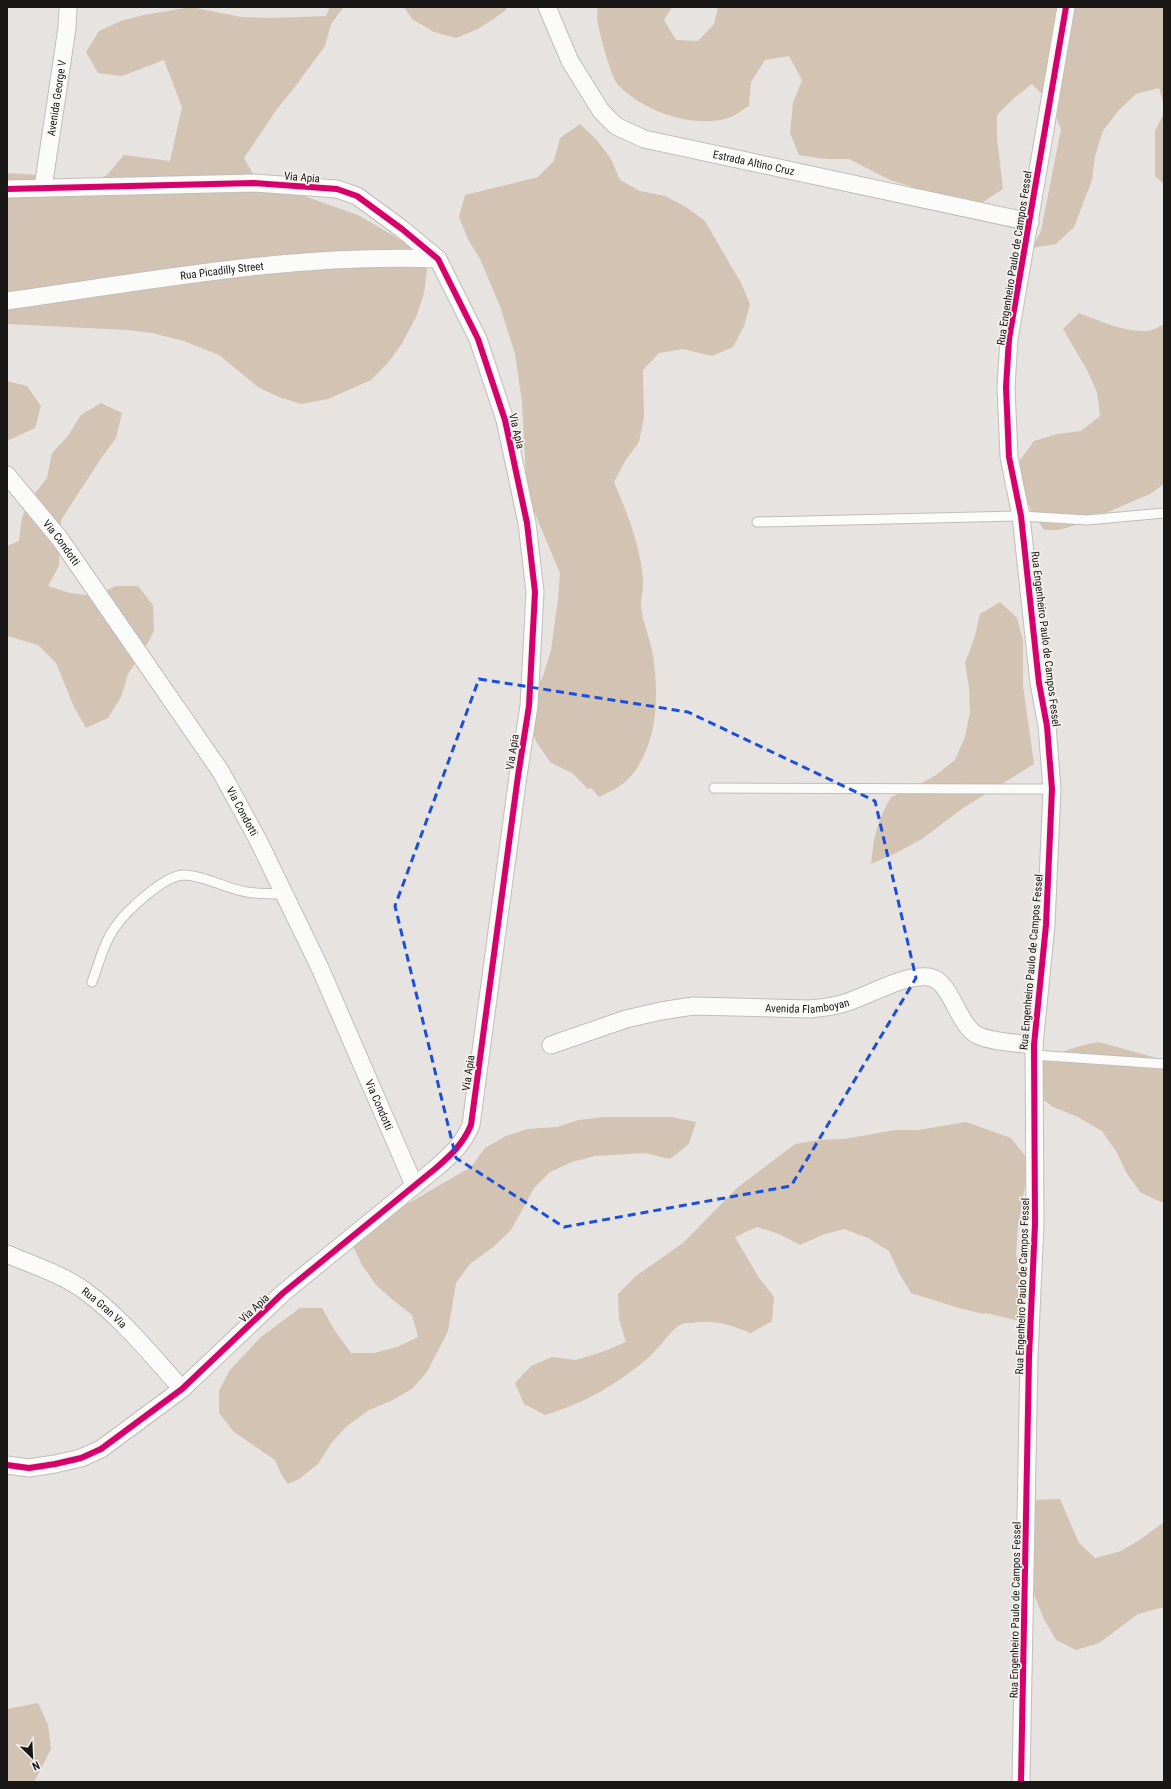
<svg xmlns="http://www.w3.org/2000/svg" width="1171" height="1789" viewBox="0 0 1171 1789" font-family="'Roboto Condensed',sans-serif">
	<rect width="100%" height="100%" fill="#e6e3e1"/>
	<path fill="#d2c3b3" d="M 191,7 L 241,17 L 271,18 L 326,16 L 330,7 L 344,7 L 331,24 L 325,46 L 294,88 L 277,109 L 244,158 L 256,179 L 358,215 L 406,243 L 427,270 L 424,293 L 417,315 L 401,345 L 387,364 L 371,380 L 328,399 L 301,404 L 279,397 L 258,387 L 219,355 L 184,341 L 152,333 L 128,330 L 7,324 L 7,173 L 39,175 L 61,182 L 85,185 L 107,175 L 124,155 L 170,161 L 182,107 L 164,60 L 122,76 L 98,73 L 86,52 L 99,31 L 121,21 L 144,15 Z
		M 404,7 L 507,7 L 505,11 L 478,29 L 456,38 L 434,32 L 412,19 Z
		M 598,7 L 672,7 L 664,20 L 676,40 L 698,41 L 714,24 L 718,7 L 1164,7 L 1164,105 L 1159,88 L 1136,94 L 1118,111 L 1103,131 L 1095,156 L 1092,180 L 1074,227 L 1056,244 L 1032,248 L 1041,231 L 1061,129 L 1050,102 L 1032,84 L 1013,99 L 997,115 L 997,138 L 1003,189 L 983,202 L 960,208 L 916,188 L 890,180 L 849,159 L 826,159 L 799,155 L 790,133 L 793,103 L 802,80 L 789,56 L 765,60 L 751,82 L 749,106 C 742,110 735,116 728,118 C 693,129 643,111 618,85 C 612,78 607,58 604,49 C 601,36 595,19 598,7 Z
		M 1164,113 L 1164,184 L 1155,176 L 1155,131 Z
		M 580,124 L 596,139 L 611,159 L 620,180 L 640,191 L 665,196 L 686,207 L 705,221 L 741,283 L 750,304 L 744,326 L 733,347 L 712,356 L 683,349 L 659,353 L 643,370 L 644,417 L 639,442 L 625,461 L 614,482 C 627,512 640,546 643,578 C 644,587 641,596 641,605 C 642,623 651,639 653,656 C 659,696 658,742 632,775 C 624,785 610,792 599,797 L 591,788 L 588,789 L 572,773 L 551,763 L 537,743 L 526,719 L 533,697 L 543,676 L 551,650 L 558,599 L 560,573 L 530,502 L 526,478 L 522,402 L 515,354 L 500,306 L 480,259 L 468,239 L 459,217 L 465,195 L 538,177 L 554,161 L 560,138 Z
		M 1079,313 C 1100,321 1123,332 1146,331 C 1152,331 1159,327 1164,324 L 1164,484 L 1150,494 L 1082,523 L 1059,530 L 1044,530 L 1031,510 L 1022,488 L 1020,460 L 1034,441 L 1057,434 L 1081,431 L 1100,416 L 1097,392 L 1087,370 L 1063,329 Z
		M 7,381 L 27,386 L 41,406 L 35,428 L 7,441 Z
		M 101,403 L 122,413 L 116,438 L 102,457 L 61,520 L 59,566 L 48,586 L 70,593 L 94,596 L 116,586 L 138,586 L 153,605 L 154,631 L 143,651 L 128,674 L 121,697 L 108,718 L 86,728 L 74,707 L 56,663 L 38,645 L 7,636 L 7,546 L 19,541 L 22,517 L 32,497 L 47,478 L 52,453 L 67,437 L 81,415 Z
		M 1000,602 L 1017,618 L 1023,641 L 1023,686 L 1034,764 L 963,808 L 922,839 L 896,853 L 871,864 L 874,840 L 880,818 L 891,797 L 913,788 L 936,775 L 955,760 L 965,737 L 970,712 L 969,687 L 965,663 L 974,639 L 980,614 Z
		M 1099,1042 L 1164,1060 L 1164,1202 L 1161,1202 L 1140,1192 L 1126,1172 L 1116,1151 L 1102,1131 L 1076,1116 L 1053,1107 L 1034,1093 L 1030,1069 C 1055,1054 1070,1047 1099,1042 Z
		M 604,1117 L 671,1117 L 696,1122 L 689,1144 L 670,1159 L 645,1153 L 595,1156 L 572,1162 L 550,1172 L 534,1188 L 511,1230 L 492,1248 L 470,1264 L 456,1283 L 448,1331 L 427,1372 L 412,1389 L 391,1401 L 369,1410 L 347,1426 L 332,1442 L 318,1464 L 299,1479 L 288,1484 L 281,1474 L 275,1460 L 234,1432 L 219,1413 L 219,1391 L 230,1370 L 261,1337 L 300,1308 L 322,1308 L 335,1331 L 351,1353 L 374,1353 L 397,1347 L 418,1337 L 412,1315 L 393,1300 L 376,1285 L 362,1265 L 352,1244 L 363,1223 L 409,1203 L 471,1167 L 485,1148 L 506,1136 L 528,1129 L 557,1127 L 579,1120 Z
		M 966,1122 L 1011,1138 L 1026,1157 L 1026,1180 L 1018,1228 L 1016,1254 L 1020,1279 L 1021,1310 L 1019,1321 L 986,1313 L 984,1314 L 959,1308 L 911,1293 L 899,1273 L 889,1251 L 868,1238 L 844,1229 L 822,1235 L 800,1245 L 779,1234 L 757,1227 L 735,1237 L 759,1278 L 774,1297 L 772,1321 L 751,1333 C 731,1325 714,1319 692,1323 C 689,1323 683,1323 680,1325 C 672,1329 657,1351 648,1358 C 616,1385 585,1403 545,1415 L 524,1404 L 515,1383 L 531,1366 L 552,1357 L 576,1360 L 602,1352 L 626,1342 L 619,1319 L 618,1294 L 636,1276 L 683,1243 L 737,1188 L 795,1144 L 819,1140 L 844,1139 L 895,1130 L 918,1130 Z
		M 1060,1499 L 1079,1543 L 1095,1558 L 1121,1551 L 1141,1539 L 1164,1522 L 1164,1607 L 1138,1614 L 1099,1643 L 1076,1650 L 1056,1640 L 1044,1619 L 1035,1597 L 1018,1521 L 1035,1500 Z
		M 38,1703 L 48,1725 L 51,1749 L 34,1782 L 7,1782 L 7,1709 Z"/>
	<g fill="none" stroke-linecap="round" stroke-linejoin="round">
		<defs>
			<path id="lane" d="M 757,522 L 1021,516 L 1087,520 L 1164,513
				M 714,788 L 1052,789
				M 92,982 C 99,963 104,942 116,926 C 126,911 164,876 183,875 C 204,875 226,889 247,892 C 259,894 272,894 284,894
				M 1034,1055 L 1164,1064"/>
			<g id="street">
				<path id="s1" d="M 547,7 L 570,61 L 601,111 L 616,126 L 644,139 L 1030,222"/>
				<path id="s2" d="M 43,188 L 67,28 L 68,7"/>
				<path d="M 7,189 L 254,183 L 337,189 L 357,196 L 402,229 L 438,259 L 478,339 L 505,420 L 527,523 L 535,592 L 529,706 L 518,776 L 471,1125 C 463,1144 451,1155 436,1168 L 283,1293 L 182,1389 L 101,1449 L 81,1458 L 55,1464 L 29,1468 L 7,1465"/>
				<path id="s3" d="M 7,301 C 150,281 294,253 438,259"/>
				<path id="s4" d="M 7,475 L 60,539 L 221,772 L 258,840 L 320,968 L 414,1185"/>
				<path id="s5" d="M 551,1045 L 626,1019 L 661,1011 L 693,1006 L 809,1009 C 823,1008 836,1006 848,1002 C 872,994 904,974 929,977 C 951,980 957,1024 977,1035 C 991,1042 1017,1043 1034,1045"/>
				<path id="s6" d="M 7,1254 C 32,1265 62,1274 85,1291 C 122,1318 152,1356 182,1389"/>
				<path d="M 1021,1782 L 1029,1357 L 1035,1224 L 1034,1045 L 1046,925 L 1052,789 L 1047,726 L 1039,683 L 1021,516 L 1009,457 L 1006,387 L 1009,339 L 1066,7"/>
			</g>
		</defs>
		<use href="#lane" stroke="#c0bebc" stroke-width="11"/>
		<use href="#street" stroke="#c0bebc" stroke-width="19"/>
		<use href="#lane" stroke="#fbfbfa" stroke-width="9"/>
		<use href="#street" stroke="#fbfbfa" stroke-width="17"/>
		<defs>
			<path id="cycleway" d="M 7,189 L 254,183 L 337,189 L 357,196 L 402,229 L 438,259 L 478,339 L 505,420 L 527,523 L 535,592 L 529,706 L 518,776 L 471,1125 C 463,1144 451,1155 436,1168 L 283,1293 L 182,1389 L 101,1449 L 81,1458 L 55,1464 L 29,1468 L 7,1465
				M 1021,1782 L 1029,1357 L 1035,1224 L 1034,1045 L 1046,925 L 1052,789 L 1047,726 L 1039,683 L 1021,516 L 1009,457 L 1006,387 L 1009,339 L 1066,7"/>
		</defs>
		<use href="#cycleway" stroke="#f4f1ed" stroke-width="8"/>
		<use href="#cycleway" stroke="#d6006c" stroke-width="6"/>
	</g>
	<path fill="none" stroke="#1d4ed8" stroke-width="3" stroke-dasharray="8 5" stroke-linejoin="round" d="M 479,679 L 688,712 L 875,801 L 916,978 L 791,1186 L 564,1227 L 456,1158 L 395,906 Z"/>
	<g text-anchor="middle" stroke-width="3.5" stroke-linejoin="round" paint-order="stroke">
		<g font-size="11" fill="#191817" stroke="#f4f1ed">
			<text dy="4" stroke="none"><textPath href="#s2" startOffset="91">Avenida George V</textPath></text>
			<text dy="4" stroke="none"><textPath href="#s1" startOffset="282">Estrada Altino Cruz</textPath></text>
			<text transform="translate(302 177) rotate(5)" y="4">Via Apia</text>
			<text transform="translate(1014 258) rotate(-81)" y="4">Rua Engenheiro Paulo de Campos Fessel</text>
			<text dy="4" stroke="none"><textPath href="#s3" startOffset="217">Rua Picadilly Street</textPath></text>
			<text transform="translate(517 431) rotate(77)" y="4">Via Apia</text>
			<text dy="4" stroke="none"><textPath href="#s4" startOffset="87">Via Condotti</textPath></text>
			<text transform="translate(1046 639) rotate(83)" y="4">Rua Engenheiro Paulo de Campos Fessel</text>
			<text transform="translate(512 752) rotate(-81)" y="4">Via Apia</text>
			<text dy="4" stroke="none"><textPath href="#s4" startOffset="411">Via Condotti</textPath></text>
			<text transform="translate(1031 962) rotate(-85)" y="4">Rua Engenheiro Paulo de Campos Fessel</text>
			<text dy="4" stroke="none"><textPath href="#s5" startOffset="262">Avenida Flamboyan</textPath></text>
			<text transform="translate(468 1073) rotate(-82)" y="4">Via Apia</text>
			<text dy="4" stroke="none"><textPath href="#s4" startOffset="735">Via Condotti</textPath></text>
			<text transform="translate(1022 1286) rotate(-88)" y="4">Rua Engenheiro Paulo de Campos Fessel</text>
			<text transform="translate(254 1308) rotate(-43)" y="4">Via Apia</text>
			<text dy="4" stroke="none"><textPath href="#s6" startOffset="112">Rua Gran Via</textPath></text>
			<text transform="translate(1015 1610) rotate(-89)" y="4">Rua Engenheiro Paulo de Campos Fessel</text>
		</g>
	</g>
	<rect width="1171" height="1789" fill="none" stroke="#191817" stroke-width="16"/>
	<g transform="translate(32 1757) rotate(156)" stroke="#f4f1ed" stroke-width="3" paint-order="stroke">
	<path d="M0-3L7 15L0 10L-7 15Z" fill="#191817"/>
	<text y="-6" font-size="11" font-weight="bold" text-anchor="middle" fill="#191817">N</text>
	</g>
</svg>
